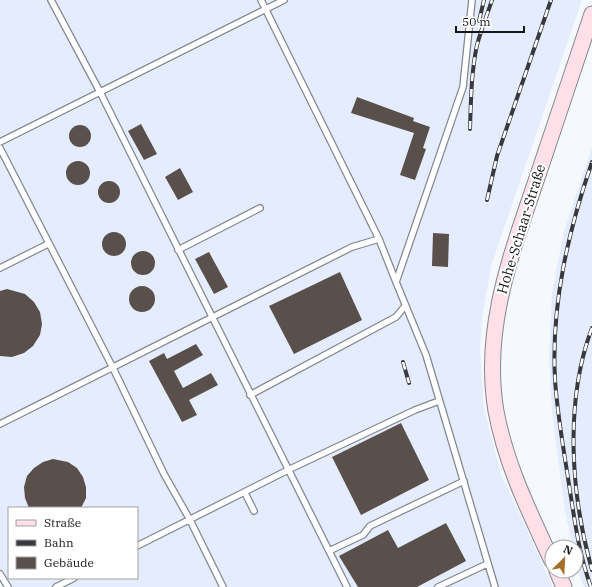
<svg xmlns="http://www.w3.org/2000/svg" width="592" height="587" viewBox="0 0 592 587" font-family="'IBM Plex Serif',serif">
	<rect width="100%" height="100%" fill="#f5f9fe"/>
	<path fill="#e4ecfd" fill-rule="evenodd" d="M 0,0 L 582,0 L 492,263 L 482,317 L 480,351 L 484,409 L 501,474 L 553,587 L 4,587 L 0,580 ZM 9,508 L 137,508 L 137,578 L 9,578 Z
		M 592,147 L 592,587 L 584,587 L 580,577 L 576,561 L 576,547 L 573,547 L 565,512 L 552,411 L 549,357 L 552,293 L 564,231 Z"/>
	<path fill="#59504b" d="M 357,97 L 414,118 L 413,121 L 430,127 L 423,148 L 426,149 L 415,180 L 400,175 L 414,133 L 351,113 Z
		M 141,124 L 157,154 L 144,160 L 128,131 Z
		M69 136a11 11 0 1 1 22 0a11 11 0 1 1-22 0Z
		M66 173a12 12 0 1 1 24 0a12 12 0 1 1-24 0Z
		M 180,168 L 193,192 L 178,200 L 165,177 Z
		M98 192a11 11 0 1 1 22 0a11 11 0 1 1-22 0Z
		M102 244a12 12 0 1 1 24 0a12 12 0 1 1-24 0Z
		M 433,233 L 449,234 L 448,267 L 432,266 Z
		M131 263a12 12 0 1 1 24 0a12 12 0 1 1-24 0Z
		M 209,252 L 228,287 L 214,294 L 195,259 Z
		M 340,272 L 362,320 L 294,354 L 269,306 Z
		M129 299a13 13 0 1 1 26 0a13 13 0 1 1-26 0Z
		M 7,289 L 25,294 L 34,302 L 40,312 L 42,324 L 40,335 L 33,346 L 24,353 L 12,357 L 0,356 L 0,291 Z
		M 196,344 L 203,355 L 174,371 L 183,388 L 211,373 L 218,385 L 189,400 L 197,415 L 182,422 L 149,361 L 164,353 L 167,359 Z
		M 401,423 L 429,480 L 361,515 L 332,457 Z
		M 53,459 L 68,462 L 77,468 L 83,477 L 86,487 L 86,498 L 81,508 L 29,508 L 25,498 L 24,487 L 27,476 L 34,468 L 43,462 Z
		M 446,523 L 466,561 L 417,587 L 358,587 L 339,556 L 388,530 L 398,548 Z"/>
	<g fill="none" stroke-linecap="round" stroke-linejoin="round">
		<defs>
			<path id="lane" d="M 51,0 L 100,92 L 347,587
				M 261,0 L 379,239 L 396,282 L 426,355 L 495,587
				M 0,142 L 284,0
				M 0,148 L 113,368 L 164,474 L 190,520 L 223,587
				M 178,250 L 260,208
				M 0,268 L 48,244
				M 396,282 L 463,87 L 472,0
				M 250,395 L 396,317 L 405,306
				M 0,424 L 352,247 L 379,239
				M 245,493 L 254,511
				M 137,546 L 288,470 L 415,410 L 439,401
				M 329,551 L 363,535 L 370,526 L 464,481
				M 0,574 L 8,587
				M 56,587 L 74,578
				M 438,587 L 487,564"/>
			<path id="secondary" d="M 552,561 C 529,511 506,465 496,411 C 482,328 512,252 538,175 C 556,121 574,68 592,14
				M 557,571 L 564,587"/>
		</defs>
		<use href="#lane" stroke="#838890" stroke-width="8"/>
		<use href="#secondary" stroke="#838890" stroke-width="17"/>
		<use href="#lane" stroke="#fff" stroke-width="5.5"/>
		<use href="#secondary" stroke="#ffe0e8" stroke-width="15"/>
		<defs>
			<path id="rail" d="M 479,21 L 484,0
				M 470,129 C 471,101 471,73 477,45 C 481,30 487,15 492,0
				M 487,200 L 497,156 L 551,0
				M 592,328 C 564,402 571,496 592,570
				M 403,362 L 409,383
				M 591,587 C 578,552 574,515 568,478 C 563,445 557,412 555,379 C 551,305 568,232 592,162"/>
		</defs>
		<use href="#rail" stroke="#38393d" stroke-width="4"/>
		<use href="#rail" stroke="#fff" stroke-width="2.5" stroke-dasharray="8" stroke-linecap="butt"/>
	</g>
	<g text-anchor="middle" stroke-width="4" stroke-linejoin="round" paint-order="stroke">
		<g font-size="14" fill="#15161a" stroke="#fff">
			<text transform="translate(521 229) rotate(-73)" y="5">Hohe-Schaar-Straße</text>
		</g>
	</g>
	<rect x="8" y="507" width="130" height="72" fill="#ffffff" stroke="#a1a2a3"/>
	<rect x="16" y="520" width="20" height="6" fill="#ffe0e8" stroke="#a1a2a3"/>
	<text x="44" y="527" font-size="12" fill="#15161a">Straße</text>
	<rect x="16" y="540" width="20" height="6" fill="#38393d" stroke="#a1a2a3"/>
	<text x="44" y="547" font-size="12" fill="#15161a">Bahn</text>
	<rect x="16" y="557" width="20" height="12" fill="#59504b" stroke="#a1a2a3"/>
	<text x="44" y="567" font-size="12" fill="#15161a">Gebäude</text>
	<g transform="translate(564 559) rotate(24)"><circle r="19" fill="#ffffff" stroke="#a1a2a3"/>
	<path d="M0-3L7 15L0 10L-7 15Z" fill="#a36e27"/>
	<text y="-6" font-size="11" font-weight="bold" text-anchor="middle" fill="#15161a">N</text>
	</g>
	<path d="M456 26v6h68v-6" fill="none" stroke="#15161a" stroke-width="2"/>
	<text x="462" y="26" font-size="12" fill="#15161a" stroke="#ffffff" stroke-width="3" paint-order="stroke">50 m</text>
</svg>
